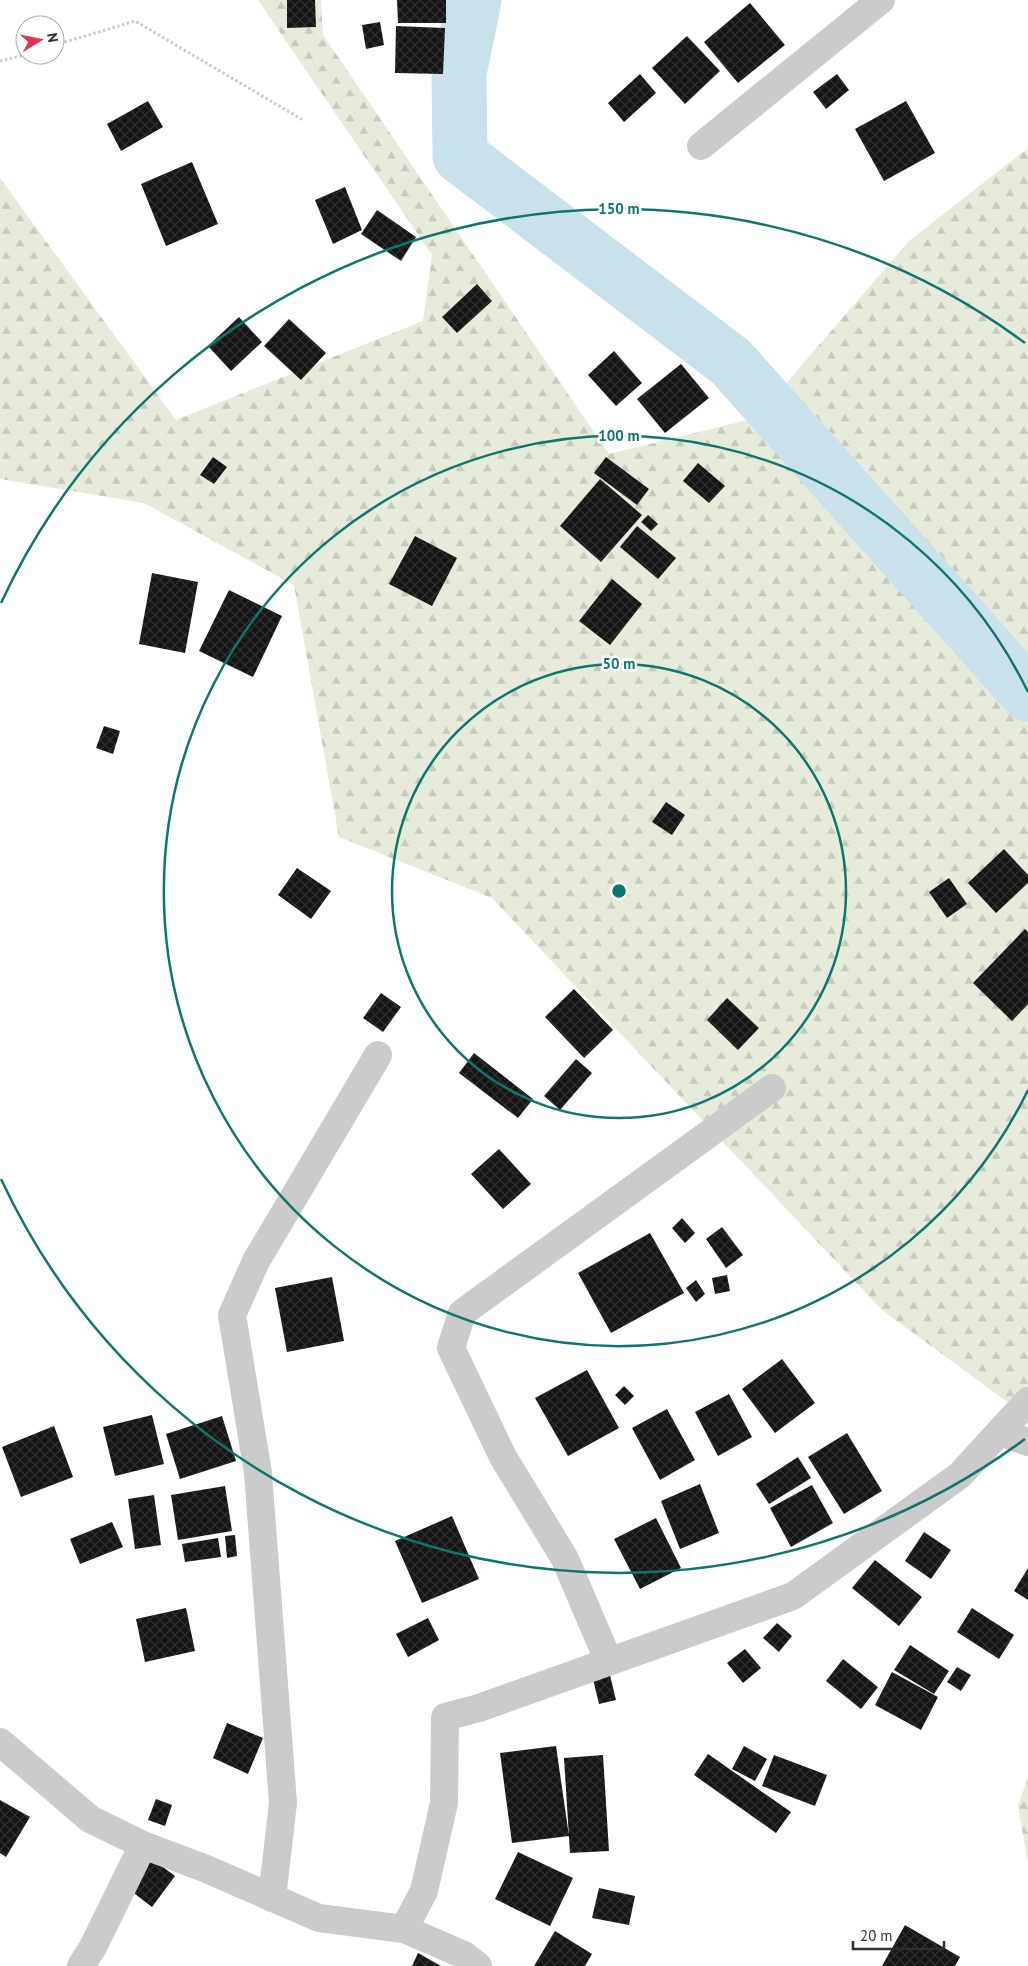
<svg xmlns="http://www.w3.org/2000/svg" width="1028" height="1966" viewBox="0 0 1028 1966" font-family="'PT Sans',sans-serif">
	<defs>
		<pattern id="forest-firs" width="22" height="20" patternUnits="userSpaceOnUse" patternTransform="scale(1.25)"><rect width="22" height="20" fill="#e6ebdc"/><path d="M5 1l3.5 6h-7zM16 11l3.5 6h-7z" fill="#c6cabd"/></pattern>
		<pattern id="building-cross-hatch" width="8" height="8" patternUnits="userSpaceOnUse" patternTransform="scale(1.25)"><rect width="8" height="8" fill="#151515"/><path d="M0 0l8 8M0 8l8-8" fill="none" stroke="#2f2f2f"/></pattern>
	</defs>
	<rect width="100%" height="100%" fill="#fff"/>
	<path fill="url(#forest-firs)" d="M 258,0 L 321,0 L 323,35 L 609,454 L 756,418 L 909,241 L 1028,148 L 1028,1417 L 882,1310 L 492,898 L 339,837 L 294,585 L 144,503 L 0,479 L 0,178 L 176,420 L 423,321 L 432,255 Z
		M 1028,1777 L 1028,1863 L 1018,1806 Z"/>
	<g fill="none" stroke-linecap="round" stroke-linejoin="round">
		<path stroke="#c9e1ea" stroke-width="55" d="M 474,0 L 459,73 L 460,156 L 731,362 L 1028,694"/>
	</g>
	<path fill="url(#building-cross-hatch)" d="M 287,0 L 315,0 L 316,27 L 287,28 Z
		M 397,0 L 446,0 L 446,23 L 398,23 Z
		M 750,3 L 785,45 L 738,83 L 704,42 Z
		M 380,22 L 384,45 L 366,49 L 362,25 Z
		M 396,26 L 445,28 L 443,74 L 395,73 Z
		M 687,36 L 720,71 L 685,104 L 652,68 Z
		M 640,74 L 656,93 L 624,122 L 608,103 Z
		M 837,74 L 849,90 L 826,109 L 813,92 Z
		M 148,101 L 163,127 L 121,151 L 107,124 Z
		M 906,101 L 935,153 L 884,181 L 855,129 Z
		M 192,162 L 218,224 L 166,246 L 141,184 Z
		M 345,187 L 362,230 L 333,244 L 315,200 Z
		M 377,210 L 416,237 L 401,261 L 361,234 Z
		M 477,284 L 492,301 L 457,333 L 442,317 Z
		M 239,317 L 262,342 L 231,371 L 208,346 Z
		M 289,319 L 326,353 L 301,380 L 264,346 Z
		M 614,351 L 642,383 L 616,406 L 588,375 Z
		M 681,364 L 709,398 L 665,433 L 637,399 Z
		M 213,457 L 227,467 L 214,484 L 200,475 Z
		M 606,457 L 649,489 L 637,505 L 594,473 Z
		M 698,463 L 725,486 L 709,503 L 683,481 Z
		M 600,479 L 642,515 L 601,562 L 560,526 Z
		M 648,515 L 658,524 L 651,531 L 641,522 Z
		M 637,526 L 676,558 L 658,579 L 620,547 Z
		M 415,536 L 457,558 L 432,606 L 389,584 Z
		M 152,573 L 198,582 L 185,653 L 139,644 Z
		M 612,579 L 642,604 L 610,645 L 579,621 Z
		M 229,590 L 282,616 L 253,677 L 199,651 Z
		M 104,726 L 120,731 L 113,754 L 96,748 Z
		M 666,802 L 685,815 L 672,835 L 652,822 Z
		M 1004,849 L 1028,875 L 1028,883 L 996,913 L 968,883 Z
		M 297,868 L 331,891 L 311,919 L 278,895 Z
		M 949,878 L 967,904 L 947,918 L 929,892 Z
		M 1025,929 L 1028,932 L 1028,1004 L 1012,1021 L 973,983 Z
		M 574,989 L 613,1030 L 584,1058 L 545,1017 Z
		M 381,993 L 401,1007 L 383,1032 L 363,1018 Z
		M 727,998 L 759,1028 L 738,1050 L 707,1020 Z
		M 474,1053 L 533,1099 L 518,1118 L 459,1073 Z
		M 576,1059 L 592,1073 L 560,1110 L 544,1096 Z
		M 499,1149 L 531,1184 L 503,1209 L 471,1174 Z
		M 682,1218 L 695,1233 L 685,1243 L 672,1228 Z
		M 722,1227 L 743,1255 L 726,1268 L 706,1239 Z
		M 650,1233 L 684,1293 L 611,1333 L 578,1273 Z
		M 727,1275 L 730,1291 L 715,1294 L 712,1278 Z
		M 332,1277 L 344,1341 L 287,1352 L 275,1288 Z
		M 696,1280 L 705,1294 L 696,1302 L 686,1288 Z
		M 782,1359 L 815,1403 L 775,1433 L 742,1389 Z
		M 587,1370 L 619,1428 L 568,1456 L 535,1398 Z
		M 624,1386 L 634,1396 L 625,1405 L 615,1395 Z
		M 729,1394 L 752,1437 L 718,1456 L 695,1412 Z
		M 667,1409 L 695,1460 L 660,1480 L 632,1428 Z
		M 152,1415 L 164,1464 L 115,1476 L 103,1427 Z
		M 222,1416 L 236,1461 L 180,1479 L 166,1434 Z
		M 54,1426 L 73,1477 L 21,1497 L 2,1447 Z
		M 847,1433 L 882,1491 L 844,1514 L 808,1457 Z
		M 798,1457 L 811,1478 L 769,1504 L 756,1484 Z
		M 700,1484 L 719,1533 L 680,1549 L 661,1501 Z
		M 812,1485 L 833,1523 L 791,1547 L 770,1508 Z
		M 225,1486 L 232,1531 L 178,1540 L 171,1495 Z
		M 154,1495 L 161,1545 L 135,1549 L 128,1499 Z
		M 452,1516 L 479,1579 L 422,1603 L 395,1541 Z
		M 656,1518 L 681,1568 L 640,1589 L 614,1539 Z
		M 112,1522 L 123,1547 L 80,1564 L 70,1539 Z
		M 924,1532 L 951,1550 L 931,1579 L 905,1561 Z
		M 235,1535 L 237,1556 L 227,1558 L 225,1536 Z
		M 218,1538 L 221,1557 L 185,1562 L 182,1544 Z
		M 875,1560 L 922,1597 L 899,1626 L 852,1588 Z
		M 1028,1568 L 1028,1600 L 1014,1591 Z
		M 186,1608 L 195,1651 L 145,1662 L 136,1619 Z
		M 972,1608 L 1014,1635 L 999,1659 L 957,1632 Z
		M 428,1618 L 439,1640 L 408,1657 L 396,1634 Z
		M 777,1623 L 792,1636 L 779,1652 L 763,1638 Z
		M 910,1645 L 949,1671 L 934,1694 L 894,1670 Z
		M 745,1649 L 761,1668 L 743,1683 L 727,1663 Z
		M 843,1659 L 878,1687 L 861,1709 L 826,1681 Z
		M 957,1667 L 971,1675 L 961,1691 L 947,1682 Z
		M 609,1671 L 616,1700 L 599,1704 L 592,1675 Z
		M 892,1672 L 938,1697 L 921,1730 L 875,1705 Z
		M 227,1723 L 263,1738 L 248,1774 L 213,1758 Z
		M 556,1746 L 569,1836 L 512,1843 L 500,1753 Z
		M 744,1746 L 767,1759 L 755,1781 L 732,1769 Z
		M 708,1754 L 791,1812 L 776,1833 L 694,1775 Z
		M 603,1755 L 609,1851 L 570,1853 L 564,1758 Z
		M 774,1755 L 827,1775 L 815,1806 L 762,1786 Z
		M 156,1799 L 172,1805 L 165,1826 L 148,1820 Z
		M 0,1800 L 30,1817 L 6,1857 L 0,1853 Z
		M 518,1852 L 573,1878 L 550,1926 L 495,1899 Z
		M 148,1856 L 175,1876 L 152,1907 L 126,1887 Z
		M 599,1888 L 635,1896 L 629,1925 L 592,1918 Z
		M 905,1925 L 960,1957 L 955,1966 L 882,1966 Z
		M 555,1931 L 592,1954 L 585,1966 L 534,1966 Z
		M 418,1953 L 441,1966 L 412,1966 Z"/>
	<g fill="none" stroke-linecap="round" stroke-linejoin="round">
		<path stroke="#cbcbcb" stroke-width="3" stroke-dasharray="2.5 2.5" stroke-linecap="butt" d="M 55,45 L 135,21 L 303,120
			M 0,61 L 25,55"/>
		<path stroke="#cbcbcb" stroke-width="28" d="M 701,146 L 881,0
			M 1000,1432 L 1028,1442
			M 609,1662 L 565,1559 L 503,1457 L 451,1348 L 462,1313 L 772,1088
			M 0,1742 L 90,1819 L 143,1845 L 204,1868 L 319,1918 L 404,1929 L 464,1955 L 478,1966
			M 272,1898 L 283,1803 L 258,1473 L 232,1315 L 256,1261 L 378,1055
			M 404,1929 L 424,1891 L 444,1803 L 445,1717 L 479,1708 L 793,1596 L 960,1475 L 1028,1401
			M 81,1966 L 93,1947 L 143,1845"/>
	</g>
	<g fill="none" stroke="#0f766e" stroke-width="2.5">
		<circle cx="619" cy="891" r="227"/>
		<path d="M1028 1090A455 455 0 1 1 1028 692"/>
		<path d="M1025 1439A682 682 0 0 1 1 1179M1 603A682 682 0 0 1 1025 343"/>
	</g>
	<circle cx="619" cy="891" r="8" fill="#0f766e" stroke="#fff" stroke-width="2.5"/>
	<g font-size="15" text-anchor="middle" font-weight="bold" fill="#0f766e" stroke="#fff" stroke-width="5" stroke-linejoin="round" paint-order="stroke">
		<text x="619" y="214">150 m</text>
		<text x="619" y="441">100 m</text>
		<text x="619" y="669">50 m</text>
	</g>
	<g transform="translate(40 40) rotate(80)"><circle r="24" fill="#ffffff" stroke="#ababab"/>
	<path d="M0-4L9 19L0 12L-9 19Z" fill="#e03554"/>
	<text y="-8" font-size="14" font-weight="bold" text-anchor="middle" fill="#2e2e2e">N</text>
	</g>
	<path d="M853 1941v8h91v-8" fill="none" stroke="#2e2e2e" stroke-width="2.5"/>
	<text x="860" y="1941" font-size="15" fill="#2e2e2e" stroke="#ffffff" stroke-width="4" paint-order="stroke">20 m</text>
</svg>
